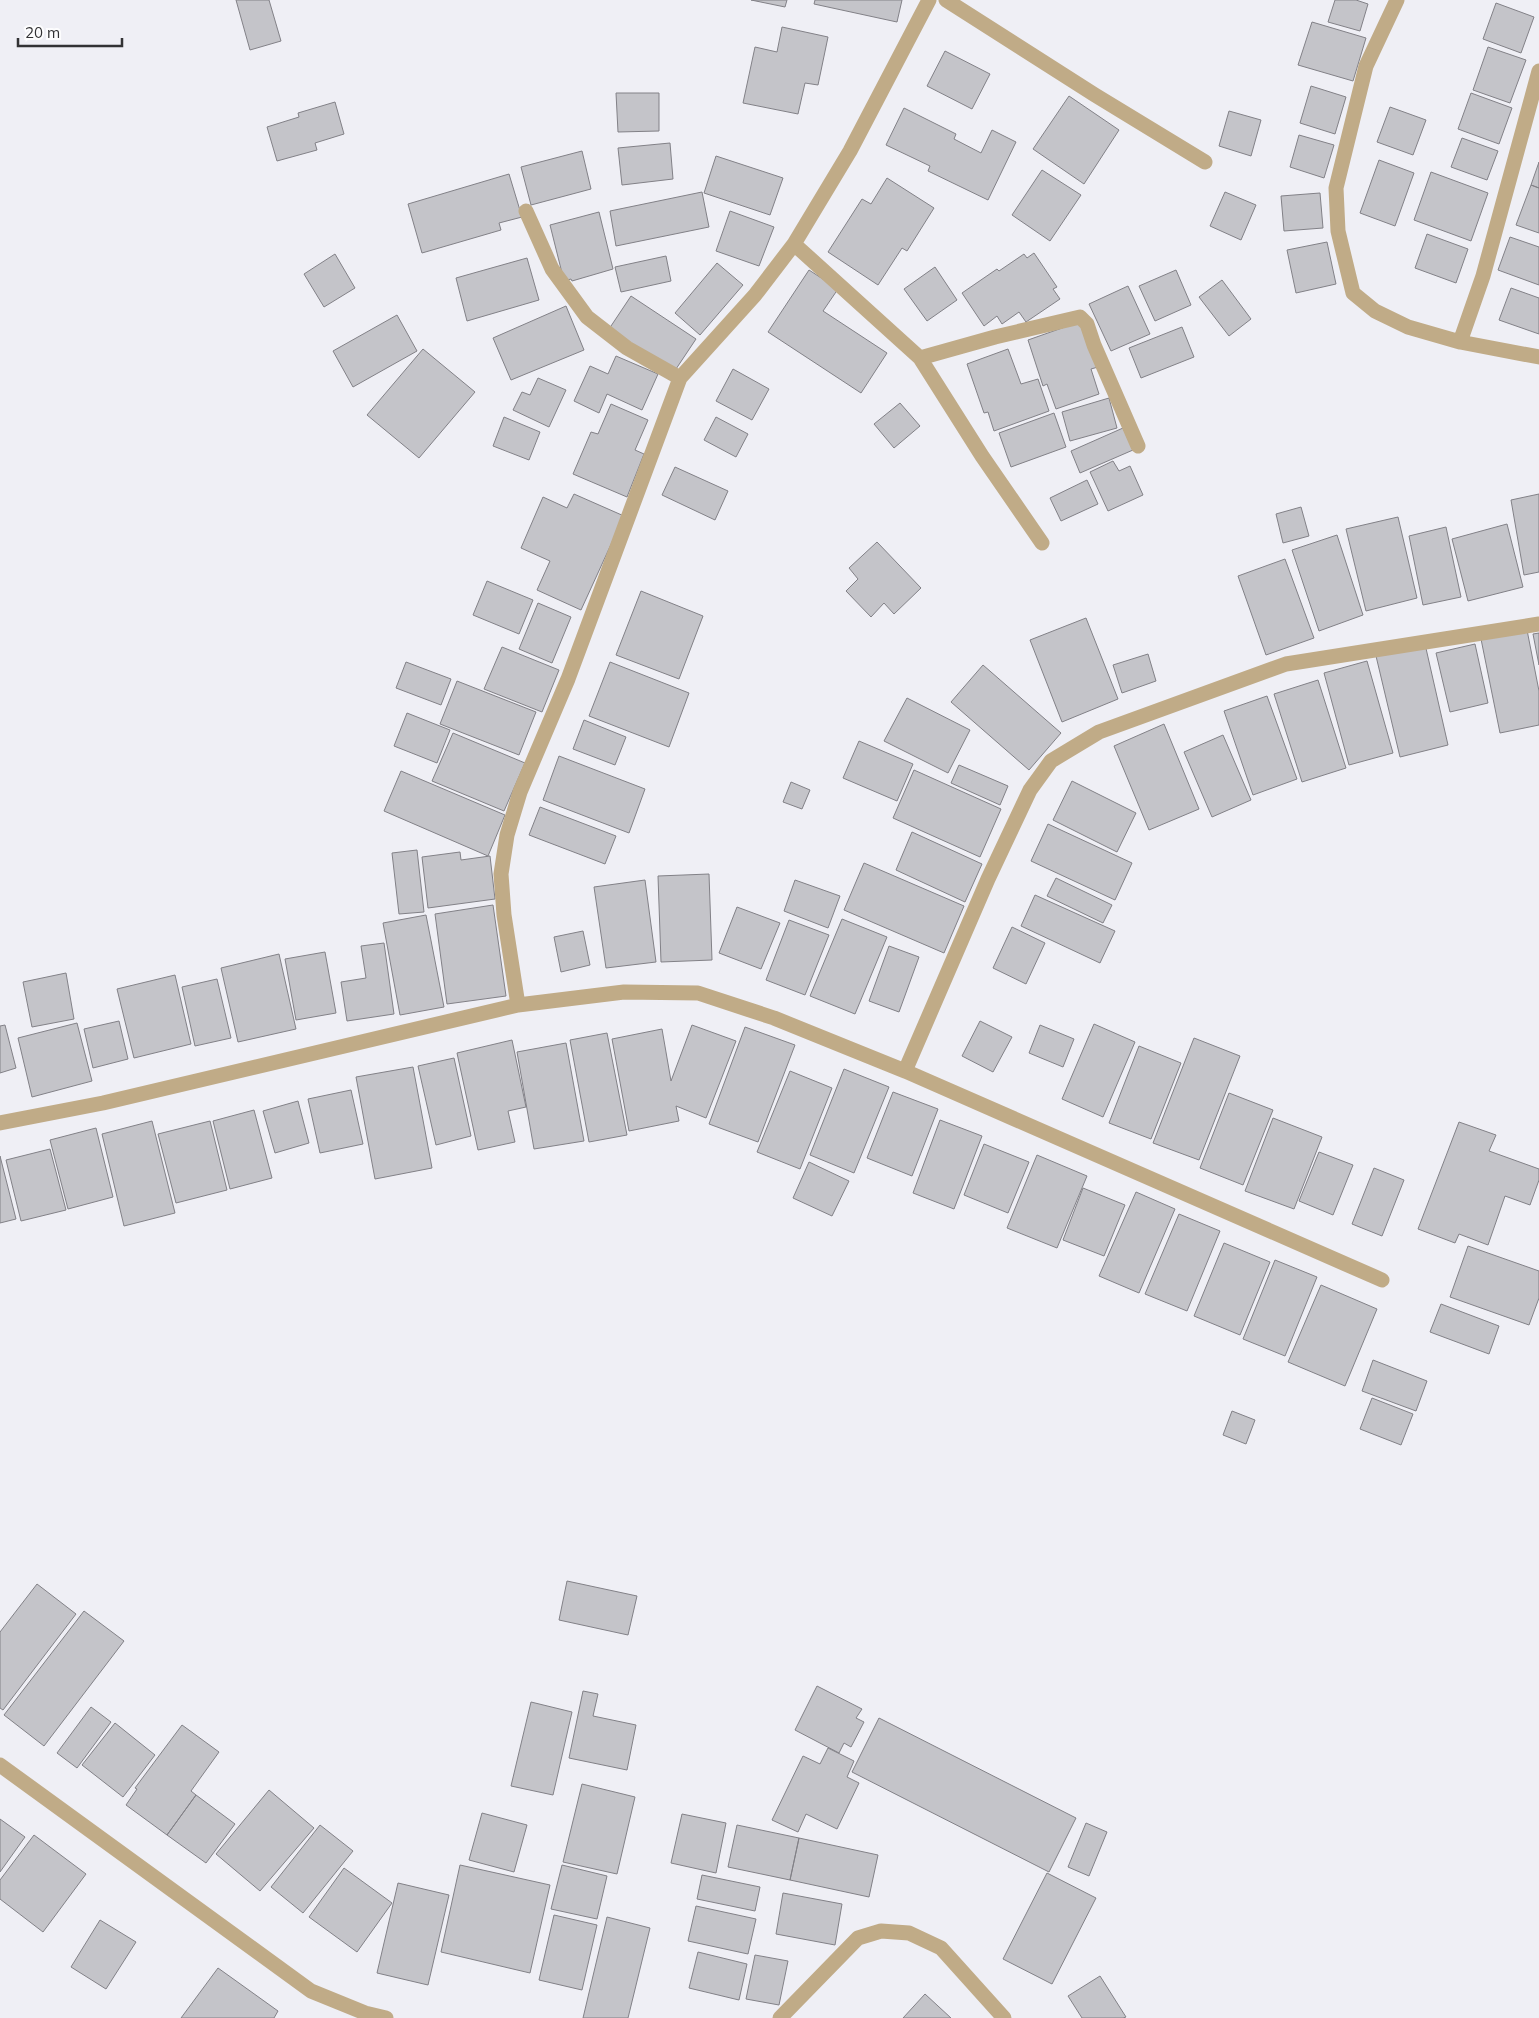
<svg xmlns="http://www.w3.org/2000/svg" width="1539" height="2018" viewBox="0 0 1539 2018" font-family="Mulish,sans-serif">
	<rect width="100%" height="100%" fill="#efeff5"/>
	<path fill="#c4c4c9" stroke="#828187" d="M 236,0 L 269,0 L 281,41 L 250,50 Z
		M 751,0 L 787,0 L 785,7 Z
		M 815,0 L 902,0 L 897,22 L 814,4 Z
		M 1335,0 L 1356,0 L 1368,4 L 1360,31 L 1328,22 Z
		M 1496,3 L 1534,17 L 1521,53 L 1483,39 Z
		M 1312,22 L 1366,38 L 1353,81 L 1298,65 Z
		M 782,27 L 828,37 L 818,85 L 805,83 L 798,114 L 743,103 L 755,47 L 777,52 Z
		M 1488,47 L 1526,60 L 1510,103 L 1473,90 Z
		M 945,51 L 990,74 L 972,109 L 927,86 Z
		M 1311,86 L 1346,97 L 1335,134 L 1300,123 Z
		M 616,93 L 659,93 L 659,131 L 618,132 Z
		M 1471,93 L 1512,108 L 1499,144 L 1458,129 Z
		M 1069,96 L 1119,130 L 1084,184 L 1033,149 Z
		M 335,102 L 344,134 L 315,143 L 317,150 L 277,161 L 267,127 L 299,117 L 298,113 Z
		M 1390,107 L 1426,120 L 1413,155 L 1377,142 Z
		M 904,108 L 956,134 L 954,139 L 981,153 L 992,130 L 1016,142 L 988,200 L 928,171 L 930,166 L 886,145 Z
		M 1229,111 L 1261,120 L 1251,156 L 1219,146 Z
		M 1299,135 L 1334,145 L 1324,178 L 1290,167 Z
		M 1462,138 L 1498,151 L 1487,180 L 1451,167 Z
		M 670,143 L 673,179 L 622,185 L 618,148 Z
		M 582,151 L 591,189 L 531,205 L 521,167 Z
		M 716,156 L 783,178 L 770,215 L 704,193 Z
		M 1379,160 L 1414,173 L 1395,226 L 1360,213 Z
		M 1539,162 L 1539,188 L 1531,185 Z
		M 1042,170 L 1081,195 L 1050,241 L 1012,215 Z
		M 1431,172 L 1488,193 L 1471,241 L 1414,220 Z
		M 509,174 L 522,217 L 499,223 L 501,230 L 422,253 L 408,204 Z
		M 887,178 L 934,208 L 907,251 L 902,248 L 878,285 L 828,252 L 862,199 L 871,204 Z
		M 1531,185 L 1539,188 L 1539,233 L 1516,225 Z
		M 702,192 L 709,227 L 616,246 L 610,211 Z
		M 1225,192 L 1256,205 L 1241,240 L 1210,226 Z
		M 1320,193 L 1323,228 L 1284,231 L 1281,196 Z
		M 730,211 L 774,227 L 759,266 L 716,251 Z
		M 599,212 L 613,269 L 572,281 L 571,279 L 564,281 L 550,225 Z
		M 1427,234 L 1468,249 L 1456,283 L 1415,268 Z
		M 1510,237 L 1539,247 L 1539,285 L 1498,270 Z
		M 1327,242 L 1336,284 L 1296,293 L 1287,250 Z
		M 1034,253 L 1057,287 L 1053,289 L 1060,299 L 1026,322 L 1019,312 L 1002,324 L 997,316 L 984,326 L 962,293 L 997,269 L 999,271 L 1024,254 L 1027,258 Z
		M 335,254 L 355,288 L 324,307 L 304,274 Z
		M 666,256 L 671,281 L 621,292 L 615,267 Z
		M 527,258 L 539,300 L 467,321 L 456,278 Z
		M 717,263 L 743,285 L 700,335 L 675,313 Z
		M 935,267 L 957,300 L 927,321 L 904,289 Z
		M 809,270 L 838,289 L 823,311 L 887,353 L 861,393 L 768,332 Z
		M 1176,270 L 1191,305 L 1155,321 L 1139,286 Z
		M 1222,280 L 1251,319 L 1229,336 L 1199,297 Z
		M 1128,286 L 1150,334 L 1111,351 L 1089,304 Z
		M 1511,288 L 1539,298 L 1539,334 L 1499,320 Z
		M 631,296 L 696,339 L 674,372 L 609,329 Z
		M 566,306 L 584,350 L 511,380 L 493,338 Z
		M 397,315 L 417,351 L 353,387 L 333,351 Z
		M 1082,321 L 1098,367 L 1091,369 L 1099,394 L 1056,409 L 1047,384 L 1043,386 L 1028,340 Z
		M 1182,327 L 1194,357 L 1141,378 L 1129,348 Z
		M 423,349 L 475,392 L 419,458 L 367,415 Z
		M 1008,349 L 1021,384 L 1038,379 L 1049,411 L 994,431 L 988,412 L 984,413 L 967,364 Z
		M 616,356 L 658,374 L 642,410 L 607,394 L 599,413 L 574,401 L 590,366 L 608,374 Z
		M 733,369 L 769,389 L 752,420 L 716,401 Z
		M 538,378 L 566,390 L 549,427 L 513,410 L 522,392 L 530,395 Z
		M 1109,398 L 1117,428 L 1070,441 L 1062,412 Z
		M 900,403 L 920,426 L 894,448 L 874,424 Z
		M 611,404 L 648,420 L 635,450 L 644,454 L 627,497 L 573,474 L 591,432 L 598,434 Z
		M 1054,413 L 1066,447 L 1011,467 L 999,433 Z
		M 504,417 L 540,432 L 529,460 L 493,446 Z
		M 716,417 L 748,434 L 736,457 L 704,440 Z
		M 1123,428 L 1133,450 L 1080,473 L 1071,451 Z
		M 1113,461 L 1119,471 L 1130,466 L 1143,495 L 1108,511 L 1090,472 Z
		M 675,467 L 728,491 L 715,520 L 662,495 Z
		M 1087,480 L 1098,504 L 1061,521 L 1050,498 Z
		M 574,494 L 624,516 L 581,610 L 537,590 L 550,561 L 521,548 L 543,497 L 567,508 Z
		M 1539,494 L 1539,572 L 1524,575 L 1511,500 Z
		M 1301,507 L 1309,536 L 1283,543 L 1276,514 Z
		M 1398,517 L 1417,598 L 1366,611 L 1346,529 Z
		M 1507,524 L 1523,587 L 1468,601 L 1452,539 Z
		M 1446,527 L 1461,597 L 1423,605 L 1409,536 Z
		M 1337,535 L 1363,615 L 1319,631 L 1292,550 Z
		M 877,542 L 921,588 L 894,614 L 884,603 L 871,617 L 846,591 L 858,579 L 849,568 Z
		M 1285,559 L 1314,638 L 1266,655 L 1238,576 Z
		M 487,581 L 533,600 L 519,634 L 473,615 Z
		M 641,591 L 703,616 L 679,679 L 616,655 Z
		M 538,603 L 571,617 L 552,663 L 519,649 Z
		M 1086,618 L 1118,699 L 1062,722 L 1030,640 Z
		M 1527,630 L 1539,691 L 1539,725 L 1500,733 L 1481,639 Z
		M 1539,633 L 1539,665 L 1533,634 Z
		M 1425,644 L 1448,745 L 1400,757 L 1376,656 Z
		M 1475,644 L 1488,703 L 1450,712 L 1436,653 Z
		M 502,647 L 559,670 L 542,712 L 484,689 Z
		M 1148,654 L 1156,681 L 1122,693 L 1113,665 Z
		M 1367,661 L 1393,753 L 1349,765 L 1324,673 Z
		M 406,662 L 451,679 L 441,705 L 396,688 Z
		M 610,662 L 689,693 L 669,747 L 589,716 Z
		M 983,665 L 1061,733 L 1029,770 L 951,702 Z
		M 1318,680 L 1346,768 L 1302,782 L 1274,694 Z
		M 457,681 L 536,712 L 519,755 L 440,724 Z
		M 1267,696 L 1297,779 L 1253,795 L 1224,711 Z
		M 907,698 L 970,730 L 948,773 L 884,741 Z
		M 407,713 L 450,730 L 437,763 L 394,746 Z
		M 584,720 L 626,737 L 615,765 L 573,749 Z
		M 1164,724 L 1199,809 L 1149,830 L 1114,746 Z
		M 453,733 L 525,763 L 504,811 L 432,781 Z
		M 1223,735 L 1251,800 L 1212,817 L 1184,752 Z
		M 859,741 L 913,764 L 897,801 L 843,778 Z
		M 559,756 L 645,789 L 629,833 L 543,800 Z
		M 959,765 L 1008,786 L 1000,805 L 951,783 Z
		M 914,770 L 1001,809 L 980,857 L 893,818 Z
		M 401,771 L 505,815 L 488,856 L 384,811 Z
		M 1072,781 L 1136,813 L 1117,852 L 1053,820 Z
		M 791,782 L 810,790 L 802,809 L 783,802 Z
		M 540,807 L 616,836 L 605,864 L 529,835 Z
		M 1048,824 L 1132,863 L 1115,900 L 1031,861 Z
		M 912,832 L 982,864 L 965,902 L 896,870 Z
		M 417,850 L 424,912 L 399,914 L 392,853 Z
		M 460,852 L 461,860 L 490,856 L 495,899 L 428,908 L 422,857 Z
		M 864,863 L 964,906 L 944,953 L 844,910 Z
		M 709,874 L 712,960 L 661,962 L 658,876 Z
		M 1056,878 L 1112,905 L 1103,923 L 1047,896 Z
		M 645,880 L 656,962 L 606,968 L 594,887 Z
		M 795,880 L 840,896 L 828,928 L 784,911 Z
		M 1035,895 L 1115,931 L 1100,963 L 1021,926 Z
		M 493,905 L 506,996 L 447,1004 L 435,914 Z
		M 737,907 L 780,923 L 761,969 L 719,953 Z
		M 426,915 L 444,1007 L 400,1015 L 383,923 Z
		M 842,919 L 887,937 L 855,1014 L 810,996 Z
		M 789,920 L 829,935 L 805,995 L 766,980 Z
		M 1012,927 L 1045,943 L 1026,984 L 993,968 Z
		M 583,931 L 590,965 L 561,972 L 554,937 Z
		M 384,943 L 394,1014 L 347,1021 L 341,982 L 366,978 L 361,946 Z
		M 889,946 L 919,957 L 899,1012 L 869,1001 Z
		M 325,952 L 336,1013 L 296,1020 L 285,959 Z
		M 279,954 L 296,1029 L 238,1042 L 221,968 Z
		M 66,973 L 74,1019 L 32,1027 L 23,982 Z
		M 175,975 L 191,1044 L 134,1058 L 117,989 Z
		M 217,979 L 231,1038 L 195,1046 L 182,987 Z
		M 119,1021 L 128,1059 L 93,1068 L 84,1029 Z
		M 980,1021 L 1012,1037 L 993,1072 L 962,1056 Z
		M 77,1023 L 92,1081 L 32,1097 L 18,1038 Z
		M 1094,1024 L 1135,1042 L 1103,1117 L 1062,1099 Z
		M 5,1025 L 16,1068 L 0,1073 L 0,1026 Z
		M 692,1025 L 736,1041 L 706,1118 L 676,1106 L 679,1121 L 629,1131 L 612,1039 L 662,1029 L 671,1081 Z
		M 1040,1025 L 1074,1039 L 1063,1067 L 1029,1053 Z
		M 745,1027 L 795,1045 L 758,1142 L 709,1124 Z
		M 607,1033 L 627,1135 L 589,1142 L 570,1040 Z
		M 1194,1038 L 1240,1056 L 1199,1160 L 1153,1143 Z
		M 512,1040 L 526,1107 L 508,1111 L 515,1142 L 478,1150 L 457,1053 Z
		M 566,1043 L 584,1141 L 534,1149 L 517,1052 Z
		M 1139,1046 L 1181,1063 L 1151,1139 L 1109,1123 Z
		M 454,1058 L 471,1136 L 436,1145 L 418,1066 Z
		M 413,1067 L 432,1168 L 375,1179 L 356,1077 Z
		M 844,1069 L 889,1087 L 854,1173 L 810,1155 Z
		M 790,1071 L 832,1088 L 800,1169 L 757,1152 Z
		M 351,1090 L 363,1144 L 320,1153 L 308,1099 Z
		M 893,1092 L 938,1109 L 912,1176 L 867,1158 Z
		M 1229,1093 L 1273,1110 L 1243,1185 L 1200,1168 Z
		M 298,1101 L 309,1143 L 275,1153 L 263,1111 Z
		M 254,1110 L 272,1178 L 230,1189 L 213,1121 Z
		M 1273,1118 L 1322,1137 L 1294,1209 L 1245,1191 Z
		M 940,1120 L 982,1136 L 954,1209 L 913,1193 Z
		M 152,1121 L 175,1213 L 124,1226 L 102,1134 Z
		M 210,1121 L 227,1190 L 176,1203 L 158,1134 Z
		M 1459,1122 L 1496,1135 L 1489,1151 L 1539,1169 L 1539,1180 L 1530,1205 L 1505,1196 L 1488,1245 L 1459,1234 L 1455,1243 L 1418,1229 Z
		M 96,1128 L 113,1197 L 68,1209 L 50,1140 Z
		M 984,1144 L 1029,1162 L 1008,1213 L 964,1195 Z
		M 50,1149 L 66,1210 L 21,1221 L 6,1160 Z
		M 1319,1152 L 1353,1165 L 1333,1215 L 1299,1201 Z
		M 1037,1155 L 1087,1176 L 1057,1248 L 1007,1228 Z
		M 0,1156 L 16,1219 L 0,1223 Z
		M 809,1162 L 849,1181 L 832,1216 L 793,1198 Z
		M 1374,1168 L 1404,1180 L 1382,1236 L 1352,1224 Z
		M 1083,1188 L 1125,1205 L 1104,1256 L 1063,1240 Z
		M 1136,1192 L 1175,1209 L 1139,1293 L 1099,1276 Z
		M 1179,1214 L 1220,1231 L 1187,1311 L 1145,1294 Z
		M 1224,1243 L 1270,1262 L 1240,1335 L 1194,1316 Z
		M 1468,1246 L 1539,1271 L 1539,1298 L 1529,1325 L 1450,1297 Z
		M 1275,1260 L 1317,1277 L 1285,1356 L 1243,1339 Z
		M 1321,1285 L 1377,1309 L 1345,1386 L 1288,1362 Z
		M 1441,1304 L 1499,1326 L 1489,1354 L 1430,1332 Z
		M 1373,1360 L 1427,1381 L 1416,1411 L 1362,1391 Z
		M 1372,1398 L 1413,1414 L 1401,1445 L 1360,1429 Z
		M 1232,1411 L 1255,1420 L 1246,1444 L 1223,1435 Z
		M 567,1581 L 637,1596 L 628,1635 L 559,1620 Z
		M 37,1584 L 76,1614 L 3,1710 L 0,1708 L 0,1632 Z
		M 84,1611 L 124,1641 L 44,1746 L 4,1715 Z
		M 817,1686 L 862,1709 L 856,1718 L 864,1722 L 851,1747 L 844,1743 L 839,1753 L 795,1730 Z
		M 583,1691 L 598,1694 L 593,1716 L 636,1725 L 627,1770 L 569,1758 Z
		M 531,1702 L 572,1712 L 553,1795 L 511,1786 Z
		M 91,1707 L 111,1722 L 77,1768 L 57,1753 Z
		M 879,1718 L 1076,1818 L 1049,1872 L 852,1772 Z
		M 115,1723 L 155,1755 L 123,1797 L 82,1765 Z
		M 182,1725 L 219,1752 L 191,1791 L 196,1795 L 167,1835 L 126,1805 L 137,1789 L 135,1788 Z
		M 828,1748 L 854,1761 L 847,1777 L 859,1783 L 837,1829 L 806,1814 L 798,1832 L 772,1820 L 803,1756 L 820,1764 Z
		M 582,1784 L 635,1797 L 617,1874 L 563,1862 Z
		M 269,1790 L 314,1828 L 260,1891 L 216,1854 Z
		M 196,1795 L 235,1824 L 206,1863 L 167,1835 Z
		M 482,1813 L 527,1825 L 514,1872 L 469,1860 Z
		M 682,1814 L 726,1823 L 716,1873 L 671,1863 Z
		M 0,1819 L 25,1837 L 0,1872 Z
		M 1086,1823 L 1107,1832 L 1089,1876 L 1068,1867 Z
		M 320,1825 L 353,1851 L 303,1913 L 271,1887 Z
		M 737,1825 L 799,1838 L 790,1880 L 728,1867 Z
		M 34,1835 L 86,1874 L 43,1932 L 0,1899 L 0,1880 Z
		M 799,1838 L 878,1855 L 869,1897 L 790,1880 Z
		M 460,1865 L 550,1885 L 530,1973 L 441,1952 Z
		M 562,1865 L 607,1876 L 597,1919 L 551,1909 Z
		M 344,1868 L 392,1903 L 357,1952 L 309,1917 Z
		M 1047,1873 L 1096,1898 L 1052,1984 L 1003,1959 Z
		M 702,1875 L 760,1887 L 755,1911 L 697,1899 Z
		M 398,1883 L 449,1895 L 428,1985 L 377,1973 Z
		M 783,1893 L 842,1904 L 835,1945 L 776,1934 Z
		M 696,1906 L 756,1919 L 748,1954 L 688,1941 Z
		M 554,1915 L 597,1925 L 582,1990 L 539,1980 Z
		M 607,1917 L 650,1928 L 628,2018 L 583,2018 Z
		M 100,1920 L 136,1942 L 106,1989 L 71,1967 Z
		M 698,1952 L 747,1964 L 739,2000 L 689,1988 Z
		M 755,1955 L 788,1961 L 779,2005 L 746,1999 Z
		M 218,1968 L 278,2011 L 274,2018 L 181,2018 Z
		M 1100,1976 L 1126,2017 L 1123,2018 L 1082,2018 L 1068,1996 Z
		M 925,1994 L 951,2018 L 903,2018 Z"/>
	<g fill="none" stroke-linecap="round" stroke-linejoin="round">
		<path stroke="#c0ab87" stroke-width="15" d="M 946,0 L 1095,95 L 1205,162
			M 1397,0 L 1366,66 L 1336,188 L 1338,231 L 1353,293 L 1375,311 L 1408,327 L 1460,342 L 1483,276 L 1539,71
			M 526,211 L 552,269 L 587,317 L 627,348 L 680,378
			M 794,244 L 920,358 L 982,456 L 1042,543
			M 1460,342 L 1539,357
			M 920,358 L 995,337 L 1080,317 L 1087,324 L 1094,345 L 1138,446
			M 518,1005 L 504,915 L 501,874 L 507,835 L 520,792 L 568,679 L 680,378 L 755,295 L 794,244 L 850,151 L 929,0
			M 0,1123 L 103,1103 L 518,1005 L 624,992 L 698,993 L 774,1018 L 905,1071
			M 1382,1280 L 905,1071 L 988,879 L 1030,790 L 1051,761 L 1099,732 L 1286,664 L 1539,624
			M 0,1765 L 311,1991 L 365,2013 L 386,2018
			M 780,2018 L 858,1938 L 881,1931 L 909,1933 L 941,1948 L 1004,2018"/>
	</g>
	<path d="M18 38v8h104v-8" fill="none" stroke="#323234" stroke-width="2.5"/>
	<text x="25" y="38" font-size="15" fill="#323234" stroke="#fdfdfe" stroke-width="4" paint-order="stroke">20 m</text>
</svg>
